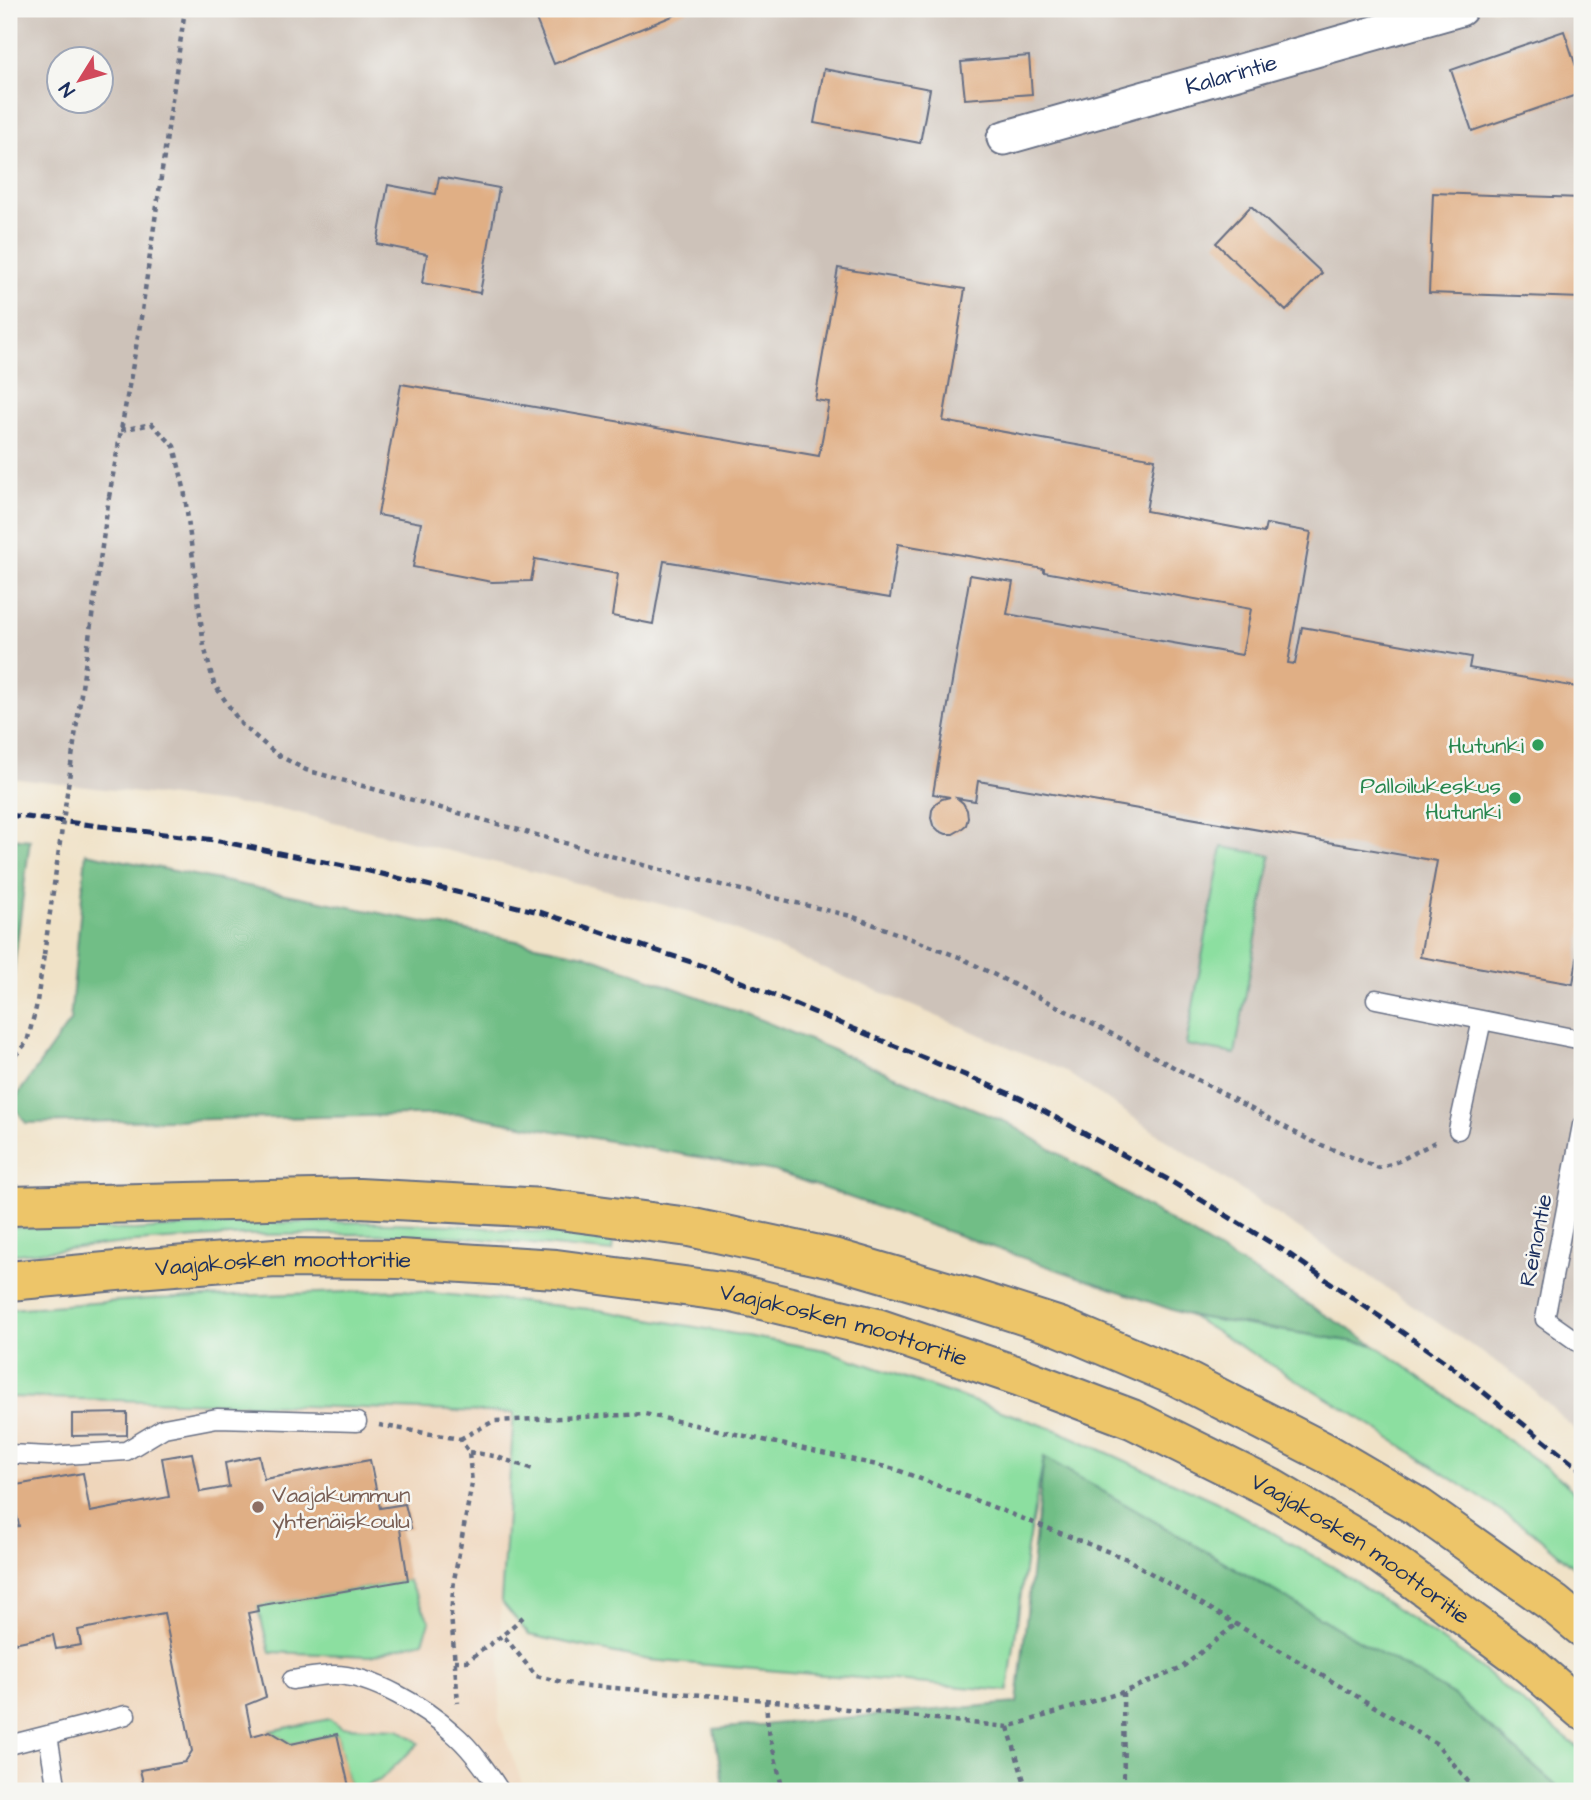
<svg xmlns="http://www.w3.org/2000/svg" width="1591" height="1800" viewBox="0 0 1591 1800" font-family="'Architects Daughter',sans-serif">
	<rect width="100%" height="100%" fill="#f6f6f2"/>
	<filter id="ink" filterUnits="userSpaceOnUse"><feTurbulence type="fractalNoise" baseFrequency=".0143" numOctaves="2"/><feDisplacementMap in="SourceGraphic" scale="14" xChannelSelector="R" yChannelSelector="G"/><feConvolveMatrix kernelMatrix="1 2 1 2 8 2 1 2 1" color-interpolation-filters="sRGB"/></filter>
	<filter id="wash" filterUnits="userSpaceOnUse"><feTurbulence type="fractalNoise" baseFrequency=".00686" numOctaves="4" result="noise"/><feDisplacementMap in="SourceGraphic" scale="28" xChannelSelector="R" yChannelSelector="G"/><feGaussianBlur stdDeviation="1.57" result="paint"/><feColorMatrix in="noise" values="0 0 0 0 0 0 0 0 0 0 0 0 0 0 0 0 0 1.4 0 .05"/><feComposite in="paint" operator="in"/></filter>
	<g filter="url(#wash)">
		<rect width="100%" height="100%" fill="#f0e2c7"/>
		<path fill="#efd6bb" d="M 9,1397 L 215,1403 L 514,1413 L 501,1601 L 499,1721 L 525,1791 L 9,1791 Z"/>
		<path fill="#cdc2b9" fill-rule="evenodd" d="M 9,9 L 1582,9 L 1582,1436 L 1521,1379 L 1063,1070 L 692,912 L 286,810 L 9,778 ZM 60,60 L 102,60 L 102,102 L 60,102 Z"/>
		<path fill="#8cdfa0" stroke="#54877f" stroke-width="2" d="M 1222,847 L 1271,855 L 1235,1054 L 1186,1045 Z
			M 357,1222 L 453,1225 L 544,1233 L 613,1241 L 612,1252 L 452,1236 L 357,1234 L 247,1235 L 135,1242 L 9,1255 L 9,1227 L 134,1230 L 245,1223 Z
			M 402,1290 L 599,1310 L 825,1350 L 1059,1431 L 1215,1501 L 1335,1568 L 1468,1658 L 1582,1751 L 1582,1791 L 1562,1791 L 1454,1696 L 1044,1457 L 1027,1548 L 1008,1691 L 649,1660 L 529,1635 L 501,1601 L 514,1413 L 215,1403 L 9,1397 L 9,1309 L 149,1299 Z
			M 1190,1316 L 1375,1345 L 1555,1474 L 1582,1499 L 1582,1574 L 1533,1532 L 1353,1414 Z
			M 408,1580 L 430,1622 L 423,1641 L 370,1656 L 270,1652 L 257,1606 Z
			M 329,1719 L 342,1727 L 399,1729 L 419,1743 L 380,1780 L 354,1791 L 350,1791 L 337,1734 L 291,1744 L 270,1731 Z"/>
		<path fill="#71be86" stroke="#467672" stroke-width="2" d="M 9,838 L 30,840 L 9,1006 Z
			M 86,853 L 585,955 L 761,1020 L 1008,1123 L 1375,1345 L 1190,1316 L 774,1171 L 461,1114 L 26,1123 L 12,1103 L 70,1021 Z
			M 1044,1457 L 1454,1696 L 1562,1791 L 724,1791 L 714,1729 L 1017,1703 Z"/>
		<g id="blocks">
			<path fill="#e0af85" d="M 532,9 L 690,9 L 554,64 Z
				M 1564,31 L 1582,84 L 1582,93 L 1472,131 L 1451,70 Z
				M 1029,56 L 1032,94 L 965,99 L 961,62 Z
				M 824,69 L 930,89 L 920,143 L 814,123 Z
				M 439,177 L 499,188 L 480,293 L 422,283 L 427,254 L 377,244 L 388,185 L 436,194 Z
				M 1433,193 L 1582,198 L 1582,298 L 1429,293 Z
				M 1251,206 L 1322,273 L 1286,311 L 1216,243 Z
				M 838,268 L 965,289 L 943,421 L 1155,459 L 1146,511 L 1264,533 L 1266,524 L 1311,532 L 1288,663 L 1295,664 L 1302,627 L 1471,657 L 1469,668 L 1582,688 L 1582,928 L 1573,984 L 1420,957 L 1437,861 L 978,781 L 975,801 L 957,798 L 963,803 L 967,810 L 968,818 L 966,825 L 960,830 L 953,834 L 946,834 L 939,831 L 933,825 L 931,818 L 932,810 L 936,803 L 942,799 L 950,797 L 933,794 L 970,575 L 1013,582 L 1007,614 L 1242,655 L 1251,609 L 1044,572 L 1044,569 L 898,544 L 890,598 L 664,561 L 653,624 L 612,616 L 618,574 L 535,559 L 531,581 L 492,582 L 413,567 L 421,523 L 378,515 L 401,384 L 819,456 L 829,402 L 815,400 Z
				M 127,1413 L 127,1435 L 72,1436 L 72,1414 Z
				M 192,1453 L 200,1492 L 229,1487 L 225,1463 L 259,1456 L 264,1479 L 370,1460 L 380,1508 L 405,1504 L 411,1528 L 400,1529 L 408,1580 L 257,1606 L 258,1611 L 248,1613 L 266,1697 L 246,1705 L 252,1736 L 270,1731 L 291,1744 L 337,1734 L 350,1791 L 145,1791 L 140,1770 L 185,1762 L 192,1751 L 164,1613 L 78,1630 L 81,1645 L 56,1649 L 53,1635 L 9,1644 L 9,1527 L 19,1526 L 11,1486 L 83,1473 L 90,1512 L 169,1497 L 162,1458 Z"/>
		</g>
	</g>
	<g filter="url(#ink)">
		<use href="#blocks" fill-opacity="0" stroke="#666e83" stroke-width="2"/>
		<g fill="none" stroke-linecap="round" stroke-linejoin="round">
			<defs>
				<path id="lane" d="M 1376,999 L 1482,1020
					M 1582,1125 L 1545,1319 L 1582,1345
					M 1458,1130 L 1482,1020 L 1582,1040
					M 9,1454 L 50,1456 L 126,1451 L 164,1428 L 217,1418 L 357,1422
					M 292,1680 C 306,1678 321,1675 334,1675 C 372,1675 426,1708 453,1733 C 472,1749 487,1771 500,1791
					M 48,1735 L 57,1791
					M 9,1745 L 126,1715"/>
				<g id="street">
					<path id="s1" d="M 1004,138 L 1460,9"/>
				</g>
				<g id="highway">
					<path d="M 9,1206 L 359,1198 L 544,1208 L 689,1227 L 833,1258 L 973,1299 L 1060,1327 L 1178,1377 L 1328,1454 L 1418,1507 L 1553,1603 L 1582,1627"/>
					<path id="s2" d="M 9,1281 L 149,1268 L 275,1258 L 399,1259 L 556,1269 L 729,1292 L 877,1328 L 1018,1376 L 1132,1419 L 1271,1488 L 1369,1546 L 1524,1660 L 1582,1710"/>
				</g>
			</defs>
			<use href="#lane" stroke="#666e83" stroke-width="21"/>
			<use href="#street" stroke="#666e83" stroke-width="37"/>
			<use href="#highway" stroke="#666e83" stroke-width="42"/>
			<path stroke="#666e83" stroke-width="4.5" stroke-dasharray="5 5" stroke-linecap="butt" d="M 121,430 L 152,424 L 174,446 L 184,488 L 204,646 L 214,684 L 241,724 L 276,754 L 306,770 L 675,874 L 851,916 L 959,957 L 1116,1036 L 1309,1140 L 1379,1168 L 1399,1161 L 1437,1141
				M 109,497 L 140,325 L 185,9
				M 9,1063 L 27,1042 L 36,1008 L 44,955
				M 379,1425 L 460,1439 L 469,1452 L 472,1483 L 454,1580 L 451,1614 L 458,1703
				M 460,1439 L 494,1421 L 645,1414 L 895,1469 L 1127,1559 L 1437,1744 L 1476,1791
				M 469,1452 L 494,1456 L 533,1469
				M 523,1617 L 503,1635 L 536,1676 L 576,1685 L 766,1700 L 1008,1727 L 1123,1692 L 1180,1669 L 1236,1624
				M 454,1661 L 467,1661 L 503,1635
				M 1123,1692 L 1124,1791
				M 766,1700 L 768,1728 L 783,1791
				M 1008,1727 L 1027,1791"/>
			<use href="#lane" stroke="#fff" stroke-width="18"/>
			<use href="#street" stroke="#fff" stroke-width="33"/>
			<use href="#highway" stroke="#edc569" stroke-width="38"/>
			<path stroke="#1b2f5e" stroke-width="5" stroke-dasharray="10 5" stroke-linecap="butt" d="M 9,815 L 214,840 L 369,871 L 543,913 L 703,966 L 1020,1098 L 1167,1179 L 1286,1252 L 1447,1363 L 1582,1471"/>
			<path stroke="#666e83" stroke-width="4.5" stroke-dasharray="5 5" stroke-linecap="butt" d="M 44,955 L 109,497"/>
		</g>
	</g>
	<g fill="#2e9e5b" stroke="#f6f6f2" stroke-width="2.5">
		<circle cx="1538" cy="745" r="7"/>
		<circle cx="1515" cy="798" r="7"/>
	</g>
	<circle fill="#8d6e63" stroke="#f6f6f2" stroke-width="2.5" cx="258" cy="1507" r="7"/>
	<g text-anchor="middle" stroke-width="5" stroke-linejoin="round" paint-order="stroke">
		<g font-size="23" fill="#1b2f5e" stroke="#f6f6f2">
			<text dy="8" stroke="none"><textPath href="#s1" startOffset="236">Kalarintie</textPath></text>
			<text transform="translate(1535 1240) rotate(-79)" y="8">Reinontie</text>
			<text dy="8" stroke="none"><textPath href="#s2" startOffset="275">Vaajakosken moottoritie</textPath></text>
			<text dy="8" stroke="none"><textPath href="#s2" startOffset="842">Vaajakosken moottoritie</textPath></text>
			<text dy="8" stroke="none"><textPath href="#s2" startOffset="1409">Vaajakosken moottoritie</textPath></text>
		</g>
		<g font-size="23" fill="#27864d" stroke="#f6f6f2" text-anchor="end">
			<text x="1524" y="753">Hutunki</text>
			<text x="1501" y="793">Palloilukeskus<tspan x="1501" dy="26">Hutunki</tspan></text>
		</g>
		<g font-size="23" fill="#785e54" stroke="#f6f6f2" text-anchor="start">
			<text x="272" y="1502">Vaajakummun<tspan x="272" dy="26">yhtenäiskoulu</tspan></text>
		</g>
	</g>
	<rect width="1591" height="1800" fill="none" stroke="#f6f6f2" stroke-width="35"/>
	<g transform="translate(80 80) rotate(233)"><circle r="33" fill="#f6f6f2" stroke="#9ea6b7" stroke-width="2"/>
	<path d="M0-5L12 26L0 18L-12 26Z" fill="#d1495b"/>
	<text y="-10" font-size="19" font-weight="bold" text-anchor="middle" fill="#1b2f5e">N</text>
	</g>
</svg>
